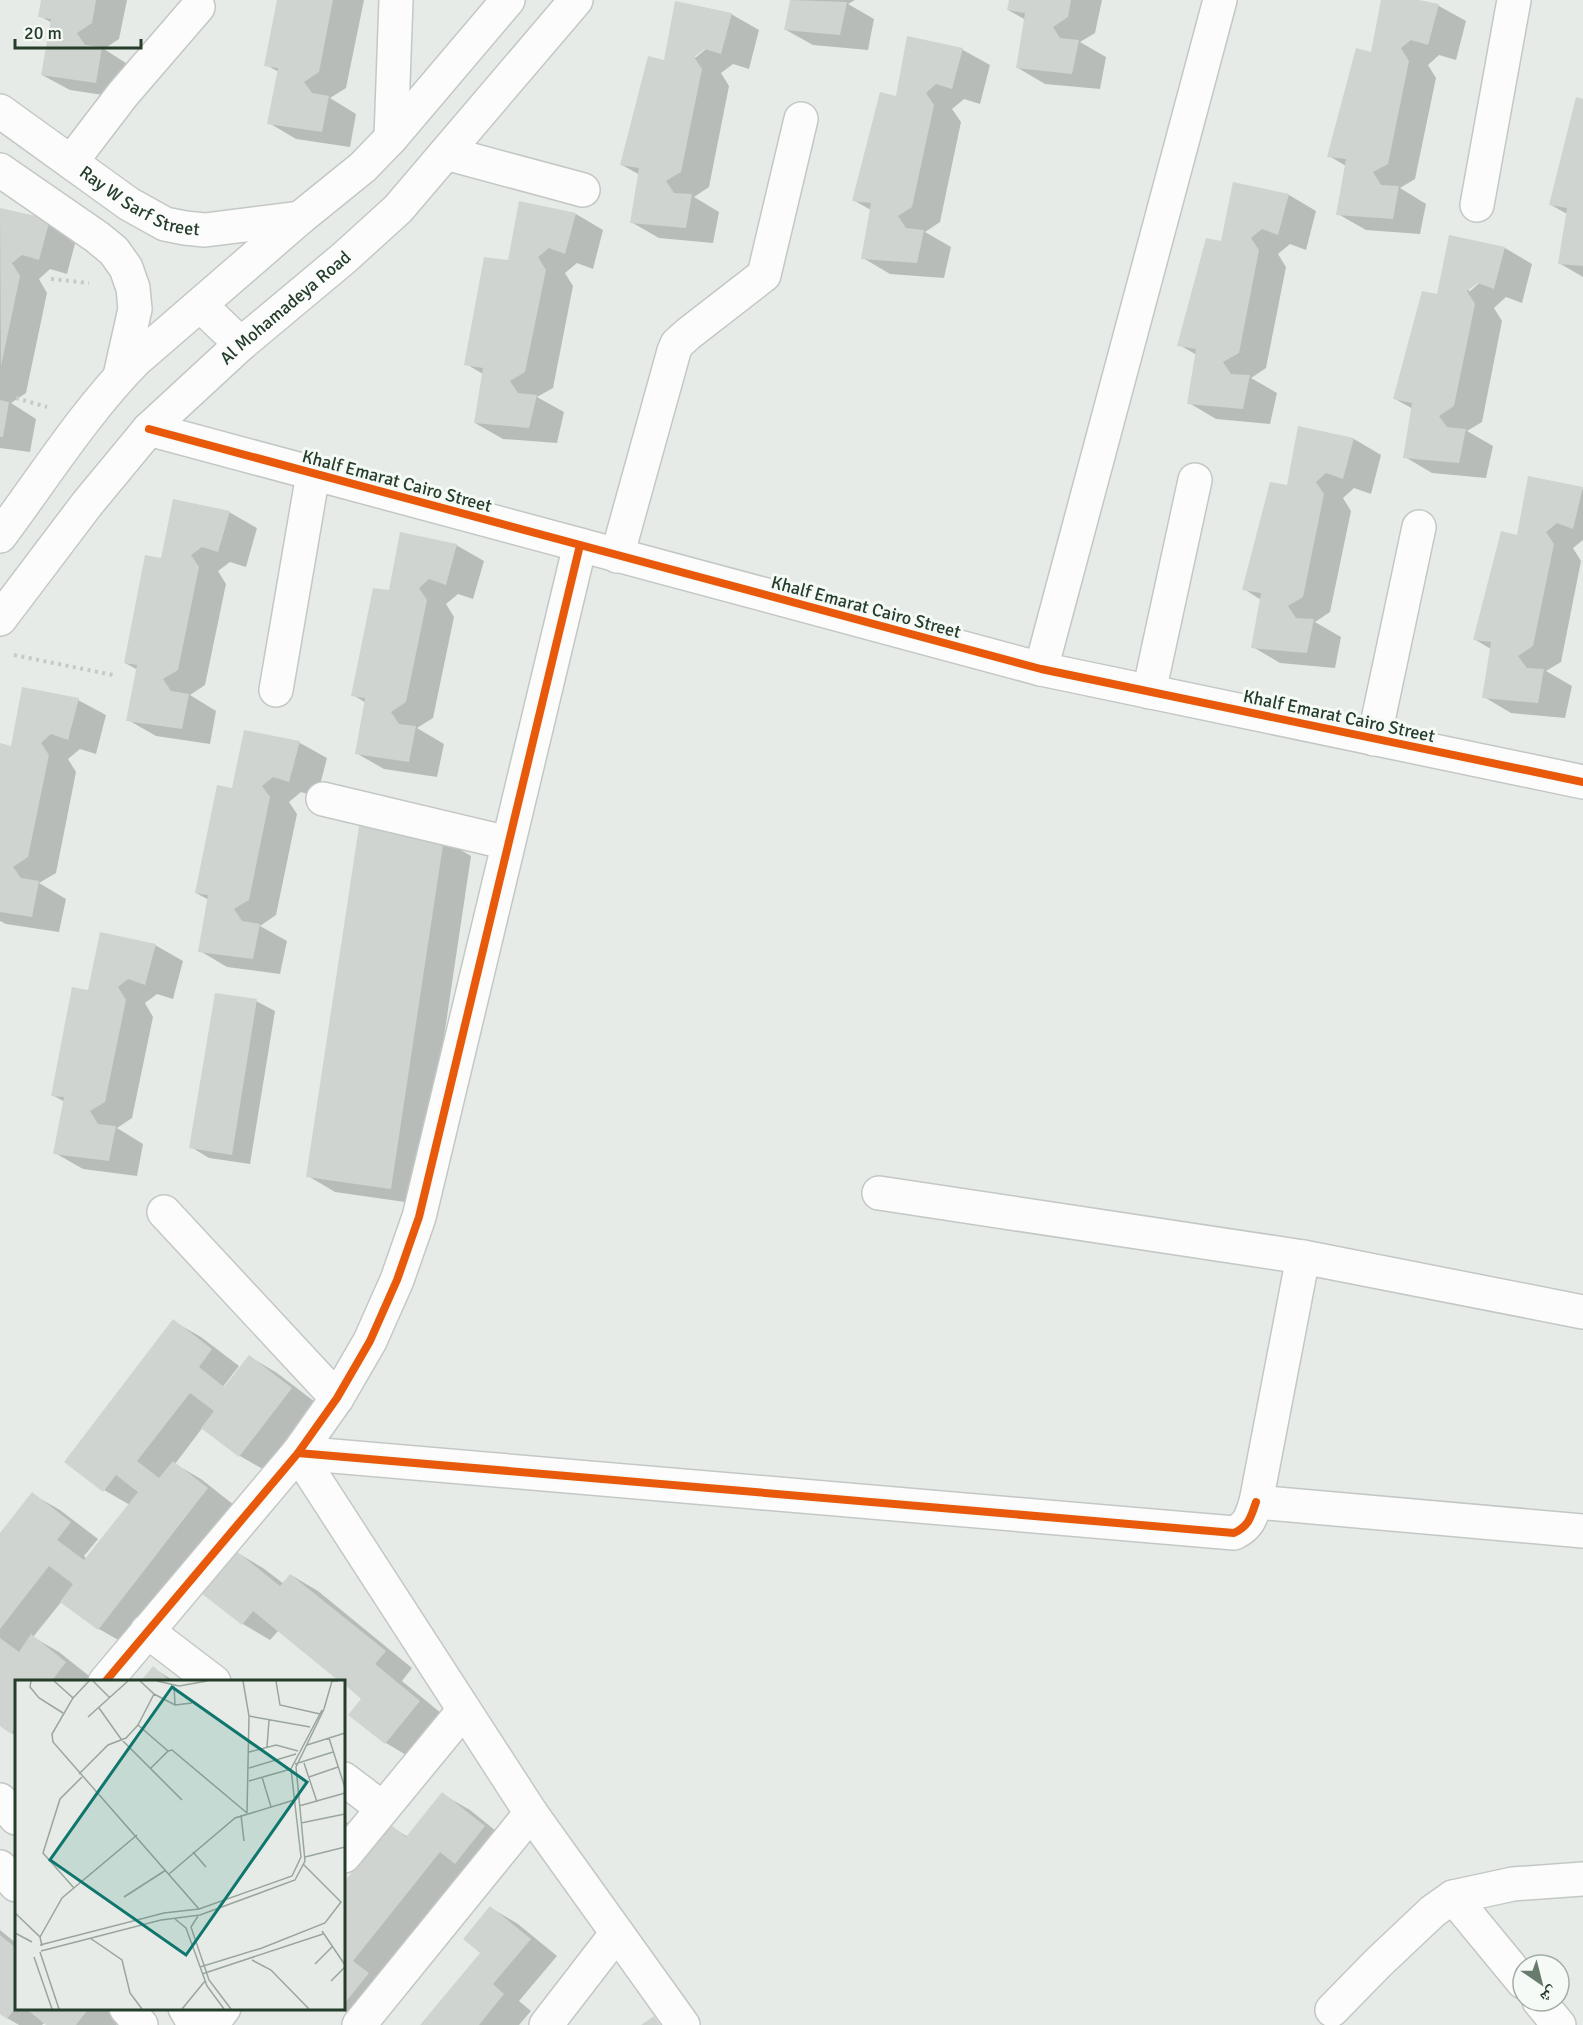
<svg xmlns="http://www.w3.org/2000/svg" width="1583" height="2025" viewBox="0 0 1583 2025" font-family="Signika,'Noto Naskh Arabic',sans-serif">
	<rect width="100%" height="100%" fill="#e7ebe7"/>
	<path fill="#0003" fill-rule="evenodd" d="M 43,0 L 127,0 L 119,39 L 104,49 L 129,65 L 123,98 L 70,90 L 42,75 L 52,23 L 40,16 Z
		M 279,0 L 364,0 L 346,88 L 330,98 L 356,114 L 350,147 L 296,139 L 269,123 L 279,72 L 266,65 Z
		M 791,0 L 855,0 L 848,4 L 874,19 L 868,50 L 813,45 L 786,30 Z
		M 1011,0 L 1102,0 L 1095,33 L 1080,42 L 1106,57 L 1100,89 L 1045,84 L 1018,68 L 1026,20 L 1008,10 Z
		M 1383,0 L 1412,0 L 1439,6 L 1466,21 L 1456,60 L 1439,55 L 1428,65 L 1436,78 L 1415,179 L 1400,188 L 1426,204 L 1420,234 L 1366,230 L 1338,214 L 1346,166 L 1329,156 L 1373,53 Z
		M 731,14 L 759,30 L 749,69 L 733,64 L 721,73 L 729,86 L 709,187 L 694,197 L 719,212 L 713,243 L 659,238 L 631,222 L 640,175 L 622,165 L 665,62 ZM 711,45 L 695,58 L 695,54 Z
		M 909,38 L 963,50 L 990,65 L 980,104 L 964,99 L 952,109 L 961,122 L 940,222 L 925,232 L 951,247 L 944,278 L 890,274 L 863,258 L 871,210 L 853,200 L 897,97 Z
		M 1583,100 L 1583,277 L 1559,263 L 1567,214 L 1551,205 Z
		M 1289,195 L 1316,211 L 1306,250 L 1290,244 L 1278,254 L 1286,267 L 1266,368 L 1251,378 L 1277,393 L 1270,424 L 1216,419 L 1189,403 L 1197,355 L 1179,345 L 1223,243 Z
		M 0,210 L 50,220 L 77,236 L 67,274 L 50,269 L 39,279 L 47,293 L 26,393 L 11,403 L 36,419 L 30,452 L 0,448 Z
		M 576,214 L 603,230 L 593,269 L 577,263 L 565,273 L 573,286 L 553,388 L 537,397 L 564,412 L 557,443 L 503,439 L 475,423 L 483,374 L 466,364 L 510,262 Z
		M 1505,248 L 1532,264 L 1522,303 L 1506,297 L 1494,308 L 1502,321 L 1482,422 L 1467,431 L 1493,446 L 1486,478 L 1432,473 L 1405,457 L 1413,409 L 1395,399 L 1439,296 ZM 1484,279 L 1469,292 L 1469,288 Z
		M 1299,428 L 1354,439 L 1381,455 L 1371,494 L 1354,488 L 1343,498 L 1351,511 L 1330,612 L 1315,622 L 1341,637 L 1335,668 L 1280,663 L 1253,647 L 1261,600 L 1244,589 L 1288,487 Z
		M 1529,478 L 1583,489 L 1583,540 L 1573,548 L 1581,561 L 1561,662 L 1546,671 L 1572,686 L 1565,718 L 1511,713 L 1484,697 L 1491,649 L 1474,639 L 1518,537 Z
		M 229,512 L 257,528 L 246,567 L 230,562 L 218,571 L 226,584 L 205,685 L 190,695 L 216,711 L 210,744 L 156,736 L 128,720 L 138,670 L 125,663 L 162,560 Z
		M 456,545 L 484,561 L 473,599 L 458,594 L 446,604 L 454,617 L 433,718 L 417,728 L 444,744 L 437,777 L 384,769 L 356,753 L 366,703 L 353,695 L 390,592 Z
		M 78,700 L 106,715 L 96,754 L 80,749 L 68,759 L 76,772 L 56,873 L 39,883 L 66,899 L 59,932 L 6,924 L 0,921 L 0,745 L 12,747 Z
		M 245,731 L 300,743 L 327,758 L 317,797 L 301,792 L 289,802 L 297,814 L 276,915 L 260,926 L 287,941 L 280,974 L 227,967 L 200,951 L 209,900 L 196,893 L 233,790 Z
		M 444,840 L 471,856 L 419,1204 L 335,1192 L 308,1176 Z
		M 155,945 L 183,961 L 173,999 L 157,994 L 145,1003 L 153,1017 L 132,1118 L 117,1128 L 143,1144 L 137,1176 L 83,1169 L 55,1153 L 65,1102 L 52,1095 L 89,992 Z
		M 256,1001 L 275,1011 L 250,1164 L 209,1158 L 191,1147 Z
		M 173,1321 L 201,1337 L 239,1366 L 222,1388 L 224,1390 L 250,1357 L 277,1373 L 319,1405 L 268,1472 L 240,1456 L 203,1427 L 175,1464 L 201,1479 L 234,1505 L 127,1645 L 99,1629 L 62,1601 L 33,1637 L 59,1652 L 93,1679 L 91,1682 L 16,1682 L 16,1736 L 0,1724 L 0,1536 L 32,1494 L 60,1510 L 98,1539 L 84,1556 L 87,1559 L 130,1505 L 104,1490 Z
		M 236,1552 L 263,1568 L 284,1584 L 291,1575 L 318,1591 L 412,1668 L 402,1681 L 447,1718 L 413,1759 L 386,1743 L 363,1698 L 279,1630 L 270,1640 L 243,1624 Z
		M 153,1668 L 176,1682 L 142,1682 Z
		M 442,1794 L 470,1810 L 511,1843 L 367,2025 L 339,2008 L 344,2008 L 344,1884 L 390,1826 L 408,1837 Z
		M 344,1820 L 358,1831 L 344,1849 Z
		M 491,1908 L 518,1924 L 557,1956 L 519,2001 L 531,2011 L 519,2025 L 422,2025 L 482,1952 Z
		M 0,1930 L 16,1943 L 16,2008 L 118,2008 L 125,2014 L 116,2025 L 49,2025 L 45,2022 L 42,2025 L 19,2025 L 7,2018 L 0,2012 Z"/>
	<path fill="#d0d4d0" d="M 41,0 L 96,0 L 92,23 L 77,33 L 85,45 L 102,47 L 96,83 L 41,75 L 51,19 L 38,17 Z
		M 277,0 L 333,0 L 319,72 L 304,82 L 312,93 L 329,96 L 322,132 L 267,124 L 278,68 L 264,66 Z
		M 790,0 L 847,2 L 840,35 L 784,30 Z
		M 1009,0 L 1071,0 L 1068,17 L 1053,27 L 1060,38 L 1079,40 L 1072,74 L 1016,68 L 1025,13 L 1007,10 Z
		M 1381,0 L 1419,0 L 1439,4 L 1428,45 L 1411,40 L 1401,48 L 1409,61 L 1388,164 L 1373,172 L 1381,185 L 1399,186 L 1393,219 L 1336,215 L 1346,159 L 1327,157 L 1356,48 L 1371,52 Z
		M 675,1 L 732,13 L 721,54 L 705,49 L 694,57 L 702,69 L 681,172 L 666,181 L 674,193 L 692,194 L 686,228 L 630,223 L 639,168 L 620,165 L 648,56 L 664,60 Z
		M 907,36 L 963,48 L 952,89 L 936,84 L 926,93 L 934,105 L 912,207 L 898,216 L 906,228 L 924,230 L 917,263 L 861,259 L 871,203 L 852,201 L 880,92 L 896,96 Z
		M 1576,97 L 1583,99 L 1583,266 L 1558,264 L 1567,208 L 1549,205 Z
		M 1233,182 L 1289,194 L 1278,235 L 1262,229 L 1251,238 L 1259,250 L 1239,353 L 1223,362 L 1231,374 L 1250,375 L 1243,409 L 1187,404 L 1196,349 L 1177,346 L 1206,238 L 1221,241 Z
		M 519,201 L 576,213 L 565,254 L 549,248 L 538,257 L 546,270 L 525,372 L 510,381 L 518,393 L 537,395 L 529,428 L 474,423 L 483,368 L 464,365 L 484,257 L 508,260 Z
		M 0,208 L 50,219 L 39,260 L 22,255 L 12,263 L 20,276 L 1,366 Z
		M 1449,235 L 1505,247 L 1494,289 L 1478,283 L 1467,291 L 1475,304 L 1454,406 L 1439,416 L 1447,427 L 1466,429 L 1459,463 L 1403,458 L 1412,403 L 1393,399 L 1422,291 L 1437,294 Z
		M 0,400 L 9,402 L 3,437 L 0,437 Z
		M 1298,426 L 1354,438 L 1343,479 L 1326,473 L 1316,482 L 1324,494 L 1303,597 L 1288,606 L 1296,618 L 1314,619 L 1307,653 L 1251,648 L 1261,593 L 1242,590 L 1270,482 L 1287,485 Z
		M 1528,476 L 1583,487 L 1573,529 L 1557,523 L 1546,532 L 1554,544 L 1533,646 L 1518,656 L 1527,668 L 1544,669 L 1538,703 L 1482,698 L 1491,642 L 1473,640 L 1501,531 L 1517,535 Z
		M 173,499 L 230,511 L 218,552 L 202,547 L 191,555 L 199,567 L 178,670 L 163,679 L 171,691 L 189,694 L 182,729 L 126,721 L 137,665 L 124,663 L 145,555 L 161,558 Z
		M 400,532 L 457,544 L 446,585 L 429,579 L 419,588 L 427,600 L 406,702 L 391,712 L 399,724 L 416,726 L 409,762 L 355,754 L 365,698 L 351,696 L 373,588 L 389,590 Z
		M 22,687 L 79,698 L 68,740 L 51,734 L 41,743 L 49,755 L 28,857 L 13,867 L 21,878 L 39,881 L 32,917 L 0,912 L 0,743 L 11,746 Z
		M 244,730 L 300,741 L 289,782 L 273,777 L 262,786 L 270,797 L 249,900 L 234,909 L 242,921 L 260,924 L 253,959 L 198,952 L 208,895 L 195,893 L 217,785 L 232,788 Z
		M 359,826 L 444,838 L 391,1189 L 306,1177 Z
		M 100,932 L 156,944 L 145,985 L 128,979 L 118,987 L 126,1000 L 105,1102 L 90,1111 L 98,1124 L 116,1126 L 109,1161 L 53,1154 L 64,1097 L 51,1096 L 72,987 L 88,990 Z
		M 215,993 L 257,999 L 232,1155 L 189,1148 Z
		M 173,1319 L 212,1349 L 199,1367 L 224,1387 L 249,1355 L 292,1388 L 239,1457 L 201,1428 L 214,1411 L 190,1393 L 137,1461 L 159,1478 L 173,1461 L 208,1488 L 98,1630 L 60,1602 L 73,1584 L 49,1566 L 0,1629 L 0,1533 L 32,1492 L 71,1522 L 57,1540 L 84,1560 L 138,1492 L 116,1475 L 103,1492 L 64,1462 Z
		M 235,1550 L 280,1586 L 290,1574 L 386,1651 L 375,1664 L 420,1701 L 385,1744 L 348,1715 L 361,1699 L 344,1684 L 344,1682 L 340,1682 L 253,1611 L 242,1625 L 201,1593 Z
		M 31,1634 L 66,1662 L 51,1682 L 16,1682 L 16,1727 L 11,1734 L 0,1726 L 0,1638 L 19,1652 Z
		M 153,1666 L 171,1682 L 140,1682 Z
		M 442,1792 L 485,1826 L 455,1864 L 440,1852 L 353,1961 L 369,1973 L 344,2004 L 344,1882 L 390,1824 L 406,1837 Z
		M 490,1906 L 531,1939 L 493,1984 L 504,1994 L 479,2025 L 420,2025 L 480,1953 L 463,1939 Z
		M 0,1935 L 16,1948 L 16,2007 L 7,2019 L 0,2014 Z
		M 25,2008 L 89,2008 L 76,2025 L 46,2025 Z
		M 654,2016 L 660,2025 L 641,2025 Z"/>
	<g fill="none" stroke-linecap="round" stroke-linejoin="round">
		<defs>
			<g id="minor">
				<path id="s1" d="M 0,111 L 129,204 L 165,224 L 185,228 L 205,230 L 300,218"/>
				<path d="M 391,138 L 396,0"/>
				<path d="M 446,153 L 583,190"/>
				<path d="M 71,162 L 123,94 L 198,7"/>
				<path d="M 0,170 L 97,237 L 114,251 L 126,268 L 133,288 L 135,309 L 120,376"/>
				<path d="M 1477,205 L 1514,0"/>
				<path d="M 200,305 L 241,344"/>
				<path d="M 149,429 L 1041,669 L 1583,782"/>
				<path d="M 0,536 C 44,477 84,413 136,360 L 300,218 L 363,167 L 391,138 L 508,0"/>
				<path d="M 617,556 L 674,351 L 677,344 L 688,334 L 764,275 L 801,119"/>
				<path id="s2" d="M 0,619 L 87,504 L 149,429 L 241,344 L 344,258 L 398,209 L 576,0"/>
				<path d="M 1041,669 L 1220,0"/>
				<path d="M 276,690 L 313,474"/>
				<path d="M 1149,692 L 1195,480"/>
				<path d="M 1374,739 L 1419,527"/>
				<path d="M 323,799 L 508,843"/>
				<path d="M 879,1193 L 1303,1257 L 1583,1312"/>
				<path d="M 164,1212 L 337,1398"/>
				<path d="M 1303,1257 L 1256,1502 L 1583,1531"/>
				<path d="M 298,1453 L 1234,1533 C 1249,1526 1251,1517 1256,1502"/>
				<path d="M 298,1453 L 531,1813 L 683,2025"/>
				<path d="M 147,1631 L 214,1682"/>
				<path d="M 105,1682 L 298,1453 L 337,1398 L 370,1341 L 397,1280 L 419,1217 L 580,545"/>
				<path d="M 344,1779 L 382,1808"/>
				<path d="M 0,1800 L 16,1818"/>
				<path d="M 344,1856 L 464,1710"/>
				<path d="M 0,1867 L 16,1885"/>
				<path d="M 1453,1897 L 1523,1982"/>
				<path d="M 1539,2001 L 1559,2025"/>
				<path d="M 126,2008 L 141,2025"/>
				<path d="M 185,2008 L 195,2025"/>
				<path d="M 1332,2010 L 1378,1963 L 1433,1911 L 1453,1897 L 1513,1884 L 1583,1879"/>
				<path d="M 211,2025 L 224,2008"/>
				<path d="M 359,2025 L 531,1813"/>
				<path d="M 546,2025 L 617,1933"/>
			</g>
		</defs>
		<use href="#minor" stroke="#c4c8c4" stroke-width="36"/>
		<path stroke="#c2cbc4" stroke-width="4" stroke-dasharray="3 4.5" stroke-linecap="butt" d="M 51,279 L 89,283
			M 16,398 L 47,407
			M 14,655 L 113,675"/>
		<use href="#minor" stroke="#fbfcfb" stroke-width="33"/>
		<defs>
			<path id="cycleway" d="M 149,429 L 1041,669 L 1583,782
				M 298,1453 L 1234,1533 C 1249,1526 1251,1517 1256,1502
				M 105,1682 L 298,1453 L 337,1398 L 370,1341 L 397,1280 L 419,1217 L 580,545"/>
		</defs>
		<use href="#cycleway" stroke="#f6faf6" stroke-width="11"/>
		<use href="#cycleway" stroke="#e8590c" stroke-width="8"/>
	</g>
	<g text-anchor="middle" stroke-width="6" stroke-linejoin="round" paint-order="stroke">
		<g font-size="18" fill="#253e2b" stroke="#f6faf6">
			<text dy="6" stroke="none"><textPath href="#s1" startOffset="168">Ray W Sarf Street</textPath></text>
			<text dy="6" stroke="none"><textPath href="#s2" startOffset="424">Al Mohamadeya Road</textPath></text>
			<text transform="translate(397 481) rotate(15)" y="6">Khalf Emarat Cairo Street</text>
			<text transform="translate(866 607) rotate(15)" y="6">Khalf Emarat Cairo Street</text>
			<text transform="translate(1339 716) rotate(12)" y="6">Khalf Emarat Cairo Street</text>
		</g>
	</g>
	<g transform="translate(15 1680)">
		<rect width="330" height="330" fill="#e7ebe7"/>
		<path fill="none" stroke="#99a69c" stroke-width="1.5" d="M 16,1 L 15,7 L 24,18 L 48,33M 39,1 L 58,18 L 37,54 L 38,62 L 184,229M 78,1 L 95,18M 142,1 L 164,6 L 192,1M 228,1 L 234,36 L 232,133M 261,1 L 265,25 L 305,34M 159,6 L 160,25M 139,14 L 160,25 L 177,23M 58,18 L 74,1M 84,28 L 106,59 L 167,120M 234,36 L 295,47M 73,37 L 113,1M 123,45 L 153,71 L 135,89M 314,58 L 330,108M 292,65 L 330,53M 252,67 L 254,40M 153,71 L 157,70 L 232,133M 234,72 L 261,65 L 283,71M 289,83 L 302,122M 280,84 L 318,72M 234,88 L 281,74M 64,94 L 93,65 L 111,58 L 123,45 L 139,14 L 125,1M 247,97 L 256,127M 294,97 L 323,87M 234,101 L 276,89M 284,126 L 330,113M 226,135 L 229,161M 286,143 L 330,134M 178,172 L 191,187M 290,177 L 330,167M 154,194 L 220,138 L 279,120M 59,208 L 28,173 L 45,119 L 67,97M 109,217 L 151,190M 0,233 L 25,257 L 27,266M 183,236 L 176,247 L 194,300 L 216,329M 160,239 L 171,248 L 192,306 L 209,329M 307,251 L 330,285M 0,253 L 17,262M 25,257 L 47,218 L 122,155M 75,258 L 107,280 L 115,313 L 127,329M 25,265 L 149,233 L 184,229 L 277,196 L 286,177 L 276,89 L 307,30M 26,271 L 146,240 L 185,235 L 280,200 L 290,181 L 281,87 L 309,29 L 317,1 L 323,1M 25,272 L 44,329M 19,277 L 37,329M 237,280 L 256,290 L 294,329M 300,284 L 317,267M 185,287 L 247,268 L 310,243 L 326,222 L 288,184M 187,294 L 308,254M 316,301 L 330,287M 167,329 L 190,301"/>
		<path fill="#0f766e" fill-opacity="0.15" stroke="#0f766e" stroke-width="3" d="M 157,7 L 292,102 L 171,275 L 35,180 Z"/>
		<rect width="330" height="330" fill="none" stroke="#253e2b" stroke-width="3"/>
	</g>
	<g transform="translate(1541 1983) rotate(145)"><circle r="28" fill="#f6faf6" stroke="#a2afa5" stroke-width="1.5"/>
	<path d="M0-4.5L10 22L0 15L-10 22Z" fill="#697b6d"/>
	<text y="-9" font-size="16" font-weight="bold" text-anchor="middle" fill="#253e2b">ش</text>
	</g>
	<path d="M15 39v9h126v-9" fill="none" stroke="#253e2b" stroke-width="3"/>
	<text x="24" y="39" font-size="18" fill="#253e2b" stroke="#f6faf6" stroke-width="4.5" paint-order="stroke">20 m</text>
</svg>
